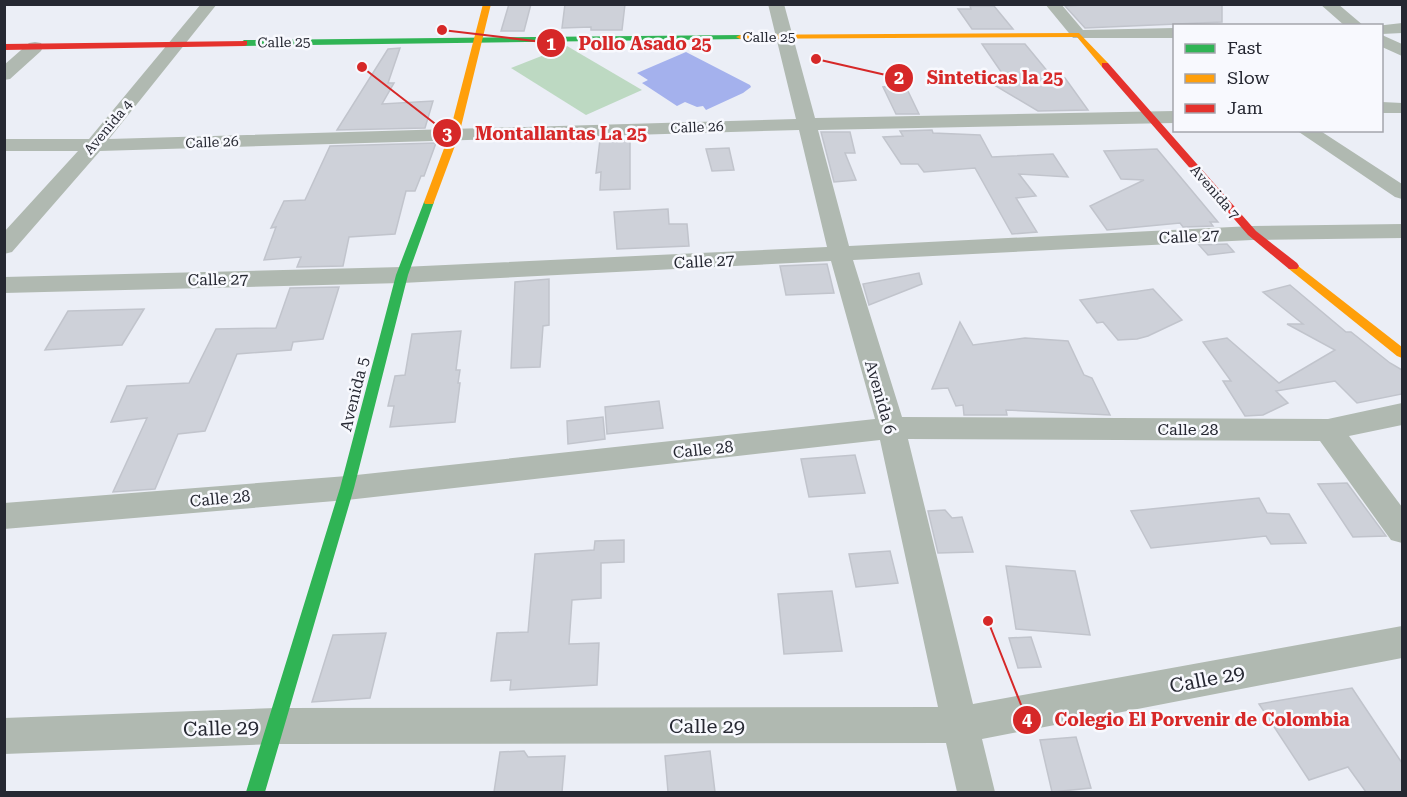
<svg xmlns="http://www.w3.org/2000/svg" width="1407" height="797" viewBox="0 0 1407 797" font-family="'Roboto Serif',serif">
	<rect width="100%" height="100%" fill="#ebeef6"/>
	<path fill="#bdd9c2" d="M 567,46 L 642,90 L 586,115 L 511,68 Z"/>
	<path fill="#a4b1ed" d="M 686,52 L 750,85 L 751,87 L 743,93 L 706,110 L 703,106 L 697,107 L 685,102 L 677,106 L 642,83 L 648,80 L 637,73 Z"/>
	<path fill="#ced1d9" stroke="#c1c4cc" stroke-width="1.5" d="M 509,4 L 531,4 L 524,31 L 501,31 Z
		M 565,4 L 625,4 L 622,30 L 591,30 L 591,27 L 562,28 Z
		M 1105,4 L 1222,4 L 1222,22 L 1085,28 L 1065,6 Z
		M 970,6 L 994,6 L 1013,29 L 972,29 L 958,9 L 971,9 Z
		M 982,44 L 1025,44 L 1053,78 L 1065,78 L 1088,110 L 1038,111 L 979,76 L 1004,76 Z
		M 400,48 L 388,83 L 394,83 L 382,104 L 433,101 L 425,128 L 337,130 L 388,49 Z
		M 905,85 L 919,114 L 896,114 L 883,87 Z
		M 932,130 L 933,133 L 980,135 L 992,157 L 1053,154 L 1068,177 L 1019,174 L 1036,196 L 1016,198 L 1037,232 L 1012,234 L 975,168 L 924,172 L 918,164 L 901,164 L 883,137 L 903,136 L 900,131 Z
		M 821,132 L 850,132 L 855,153 L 845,153 L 856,180 L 834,182 Z
		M 600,140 L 630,140 L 630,189 L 600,190 L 601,172 L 596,173 Z
		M 436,143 L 424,176 L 421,176 L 415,191 L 406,191 L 395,234 L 349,237 L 343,266 L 297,267 L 301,257 L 264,260 L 276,227 L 271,228 L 284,201 L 305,200 L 330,146 Z
		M 729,148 L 734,170 L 712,171 L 706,149 Z
		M 1157,149 L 1218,222 L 1210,222 L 1213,226 L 1183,227 L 1180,223 L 1107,230 L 1090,206 L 1144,180 L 1121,179 L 1104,151 Z
		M 668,209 L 669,224 L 687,224 L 689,246 L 617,249 L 614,212 Z
		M 1227,244 L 1234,252 L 1208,255 L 1199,245 Z
		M 827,264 L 834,293 L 786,295 L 780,266 Z
		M 919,273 L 922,284 L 869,305 L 863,284 Z
		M 549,279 L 549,325 L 543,326 L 540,367 L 511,368 L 515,282 Z
		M 1290,285 L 1346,332 L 1351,332 L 1390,363 L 1402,370 L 1402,394 L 1357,403 L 1335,381 L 1276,391 L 1288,403 L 1263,415 L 1245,416 L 1223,381 L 1231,381 L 1203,342 L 1227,338 L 1279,383 L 1335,350 L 1287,324 L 1303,324 L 1263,292 Z
		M 339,287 L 323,339 L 293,342 L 291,350 L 237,354 L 205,431 L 178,434 L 155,489 L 113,492 L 147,418 L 111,422 L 127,386 L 189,383 L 216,329 L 276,328 L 290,288 Z
		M 1153,289 L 1182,320 L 1148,336 L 1137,339 L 1118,340 L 1103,322 L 1097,323 L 1080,300 Z
		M 144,309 L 122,345 L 45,350 L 68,311 Z
		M 960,322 L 973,345 L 1025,338 L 1068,341 L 1084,375 L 1092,378 L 1110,415 L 1006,410 L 1007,415 L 964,415 L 963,405 L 956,406 L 948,388 L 932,389 Z
		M 461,331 L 456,370 L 460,370 L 458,383 L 460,383 L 455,422 L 390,427 L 394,406 L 388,406 L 395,376 L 405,375 L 412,334 Z
		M 659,401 L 663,428 L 607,434 L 605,407 Z
		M 603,417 L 605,439 L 568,444 L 567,421 Z
		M 855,455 L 865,493 L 809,497 L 801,459 Z
		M 1347,483 L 1386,536 L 1353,537 L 1318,484 Z
		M 1259,498 L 1267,513 L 1289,514 L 1306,543 L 1271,544 L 1266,536 L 1151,548 L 1131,511 Z
		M 945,510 L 952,518 L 962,517 L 973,552 L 938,553 L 928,511 Z
		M 624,540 L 624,562 L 601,563 L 601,598 L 572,600 L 569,644 L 599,643 L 597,685 L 510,690 L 511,680 L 491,681 L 497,633 L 528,632 L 535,554 L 594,550 L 595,541 Z
		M 890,551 L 898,583 L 856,587 L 849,554 Z
		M 1006,566 L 1075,571 L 1090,635 L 1016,629 Z
		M 832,591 L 842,651 L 784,654 L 778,594 Z
		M 386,633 L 370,698 L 312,702 L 333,635 Z
		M 1031,637 L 1041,667 L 1018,668 L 1009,638 Z
		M 1352,688 L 1402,763 L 1402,792 L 1366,792 L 1348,767 L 1309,780 L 1259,704 Z
		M 1076,737 L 1091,788 L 1052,792 L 1040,740 Z
		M 524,751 L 528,757 L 565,756 L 562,792 L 494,792 L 500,752 Z
		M 710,751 L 715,792 L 668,792 L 665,756 Z"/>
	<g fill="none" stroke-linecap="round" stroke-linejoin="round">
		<path fill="#b0b9b1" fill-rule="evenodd" d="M 201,4 L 217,4 L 109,139 L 796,119 L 768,4 L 784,4 L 815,118 L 1174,111 L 1174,123 L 818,130 L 849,246 L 1252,226 L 1402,224 L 1402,238 L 1252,240 L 853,260 L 902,417 L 1328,419 L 1402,403 L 1402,425 L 1349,436 L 1402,507 L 1402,543 L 1391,540 L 1320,441 L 908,439 L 973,704 L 1402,626 L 1402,658 L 982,739 L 995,792 L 957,792 L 946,743 L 276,744 L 4,754 L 4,718 L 276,708 L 938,707 L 880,440 L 347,500 L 4,529 L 4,503 L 347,476 L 875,419 L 831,261 L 402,283 L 4,293 L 4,277 L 402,267 L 827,247 L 799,130 L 100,151 L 12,252 L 4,254 L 4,232 L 78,151 L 4,151 L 4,139 L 89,139 Z
			M 1045,4 L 1061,4 L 1083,30 L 1174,28 L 1174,38 L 1073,38 Z
			M 1320,4 L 1338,4 L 1364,26 L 1345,26 Z
			M 1402,23 L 1402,33 L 1382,34 L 1382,26 L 1376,26 Z
			M 1382,35 L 1402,44 L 1402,56 L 1382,47 Z
			M 35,42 L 41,43 L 43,47 L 41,51 L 10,79 L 4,80 L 4,65 L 29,43 Z
			M 1382,102 L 1402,103 L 1402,113 L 1382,113 Z
			M 1296,130 L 1319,130 L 1402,184 L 1402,199 L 1395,197 Z"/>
		<path fill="#30b455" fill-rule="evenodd" d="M 740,35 L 744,37 L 743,39 L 244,46 L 240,43 L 244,40 Z
			M 429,199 L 434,202 L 408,275 L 354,488 L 265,792 L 246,792 L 340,488 L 396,275 L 424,202 Z"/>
		<path fill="#ff9f0a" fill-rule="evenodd" d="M 483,4 L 491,4 L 459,135 L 434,202 L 433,204 L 425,204 L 424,202 L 449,135 Z
			M 1079,33 L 1108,63 L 1108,67 L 1102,67 L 1077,37 L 740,39 L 736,37 L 740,35 Z
			M 1293,262 L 1402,347 L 1402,358 L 1397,356 L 1289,269 L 1287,266 L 1289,263 Z"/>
		<path fill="#e5322d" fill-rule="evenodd" d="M 247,41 L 247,45 L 244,46 L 4,50 L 4,44 Z
			M 1102,63 L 1108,63 L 1256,231 L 1297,263 L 1299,266 L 1297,269 L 1289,269 L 1248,235 L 1102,67 Z"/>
	</g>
	<g text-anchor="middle" stroke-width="5" stroke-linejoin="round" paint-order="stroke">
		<g font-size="14" fill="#262832" stroke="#f8f9fe">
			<text x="769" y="42">Calle 25</text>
			<text transform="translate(284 42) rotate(-1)" y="5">Calle 25</text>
			<text transform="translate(108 127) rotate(-50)" y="5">Avenida 4</text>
			<text transform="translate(697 127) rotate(-2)" y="5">Calle 26</text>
			<text transform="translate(212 142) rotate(-2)" y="5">Calle 26</text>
			<text transform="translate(1215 192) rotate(49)" y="5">Avenida 7</text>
		</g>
		<g font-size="16" fill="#262832" stroke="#f8f9fe">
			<text transform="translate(1189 236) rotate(-3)" y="6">Calle 27</text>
			<text transform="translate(704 261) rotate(-3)" y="6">Calle 27</text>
			<text transform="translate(218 279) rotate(-1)" y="6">Calle 27</text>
			<text transform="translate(354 394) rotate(-76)" y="6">Avenida 5</text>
			<text transform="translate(881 397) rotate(74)" y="6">Avenida 6</text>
			<text x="1188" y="435">Calle 28</text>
			<text transform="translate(703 449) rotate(-6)" y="6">Calle 28</text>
			<text transform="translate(220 498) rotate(-5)" y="6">Calle 28</text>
		</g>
		<g font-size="20" fill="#262832" stroke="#f8f9fe">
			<text transform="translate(1207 679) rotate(-11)" y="7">Calle 29</text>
			<text x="707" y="733">Calle 29</text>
			<text transform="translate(221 728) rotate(-2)" y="7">Calle 29</text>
		</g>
	</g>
	<path fill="none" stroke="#d62828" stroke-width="2" d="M442 30L551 43M816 59L899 78M362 67L447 133M988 621L1027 720"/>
	<g fill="#d62828" stroke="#f8f9fe" stroke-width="2">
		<circle cx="442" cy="30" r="6"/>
		<circle cx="816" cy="59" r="6"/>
		<circle cx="362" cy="67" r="6"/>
		<circle cx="988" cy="621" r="6"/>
		<circle cx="551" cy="43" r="15"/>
		<circle cx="899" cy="78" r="15"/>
		<circle cx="447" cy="133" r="15"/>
		<circle cx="1027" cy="720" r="15"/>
	</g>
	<g font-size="18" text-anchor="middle" font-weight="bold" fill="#fff">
		<text x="551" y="50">1</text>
		<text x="899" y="84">2</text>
		<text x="447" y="140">3</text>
		<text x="1027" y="726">4</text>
	</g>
	<g font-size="18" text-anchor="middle" font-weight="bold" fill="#d62828" stroke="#f8f9fe" stroke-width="5" stroke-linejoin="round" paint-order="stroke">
		<text x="645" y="50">Pollo Asado 25</text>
		<text x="995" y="84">Sinteticas la 25</text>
		<text x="561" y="140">Montallantas La 25</text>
		<text x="1202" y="726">Colegio El Porvenir de Colombia</text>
	</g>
	<rect width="1407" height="797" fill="none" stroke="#262832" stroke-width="12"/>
	<rect x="1173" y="24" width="210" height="108" fill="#f8f9fe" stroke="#a4a5ac" stroke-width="1.5"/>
	<rect x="1185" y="44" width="30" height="9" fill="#30b455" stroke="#a4a5ac" stroke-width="1.5"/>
	<text x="1227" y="54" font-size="18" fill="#262832">Fast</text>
	<rect x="1185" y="74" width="30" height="9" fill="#ff9f0a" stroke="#a4a5ac" stroke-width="1.5"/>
	<text x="1227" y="84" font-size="18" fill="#262832">Slow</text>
	<rect x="1185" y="104" width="30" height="9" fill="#e5322d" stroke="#a4a5ac" stroke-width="1.5"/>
	<text x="1227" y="114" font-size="18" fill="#262832">Jam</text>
</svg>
